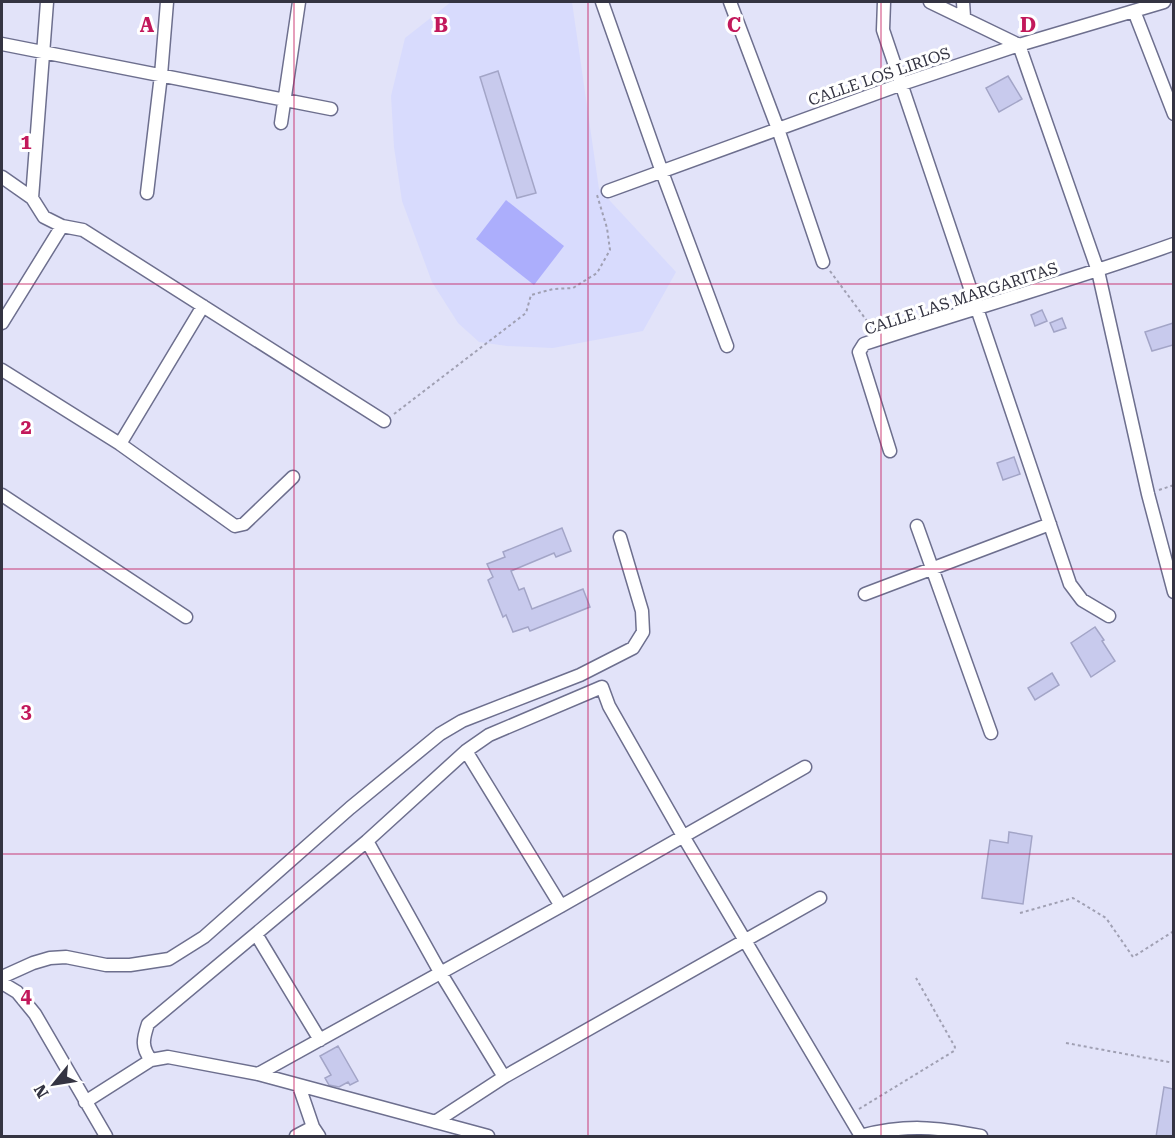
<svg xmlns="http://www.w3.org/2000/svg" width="1175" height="1138" viewBox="0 0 1175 1138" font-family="'Roboto Serif',serif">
	<rect width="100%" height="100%" fill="#e2e3f9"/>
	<path fill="#d8dbfd" d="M 451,2 L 572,2 L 599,189 L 676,272 L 643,331 L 553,348 L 507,346 L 479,342 L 458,323 L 432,282 L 402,201 L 394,147 L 391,96 L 405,38 Z"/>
	<path fill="#acaefc" d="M 506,200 L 564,246 L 534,285 L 476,239 Z"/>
	<path fill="#c8caed" stroke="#a3a5c7" stroke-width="1.5" d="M 498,71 L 536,193 L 517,198 L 480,77 Z
		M 1008,76 L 1022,99 L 999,112 L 986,88 Z
		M 1042,310 L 1047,321 L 1035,326 L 1031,315 Z
		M 1062,318 L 1066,328 L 1054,332 L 1050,323 Z
		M 1173,323 L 1173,345 L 1152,351 L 1145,332 Z
		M 1014,457 L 1020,474 L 1003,480 L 997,463 Z
		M 562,528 L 571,551 L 556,557 L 554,553 L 511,571 L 519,590 L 524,588 L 532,609 L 583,589 L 590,607 L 530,631 L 528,627 L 513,632 L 506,615 L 503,617 L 488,580 L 493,577 L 487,564 L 505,557 L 503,552 Z
		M 1095,627 L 1104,640 L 1102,641 L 1115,661 L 1091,677 L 1071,643 Z
		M 1052,673 L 1059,685 L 1035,700 L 1028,688 Z
		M 1009,832 L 1032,836 L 1023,904 L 982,898 L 990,840 L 1008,843 Z
		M 338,1046 L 358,1081 L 350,1085 L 348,1082 L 339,1087 L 329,1085 L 325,1078 L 331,1075 L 320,1056 Z
		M 1164,1087 L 1173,1089 L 1173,1137 L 1156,1137 Z"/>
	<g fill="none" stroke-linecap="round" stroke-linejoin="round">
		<defs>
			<path id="minor" d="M 602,2 L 662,172 L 727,346
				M 730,2 L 778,129 L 823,262
				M 884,2 L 883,30 L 1070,584 L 1082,600 L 1109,616
				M 930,2 L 1019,45
				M 963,2 L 964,17
				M 1134,11 L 1174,114
				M 2,44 L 331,109
				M 1019,45 L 1098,271 L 1148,494 L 1174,592
				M 281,123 L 299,2
				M 2,177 L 32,198 L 44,217 L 62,226 L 83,230 L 384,421
				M 608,191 L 902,84 L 1019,45 L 1164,2
				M 147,193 L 161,75 L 167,2
				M 32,198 L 47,2
				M 2,323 L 62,226
				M 2,370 L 120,444 L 235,526 L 244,524 L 293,477
				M 120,444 L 203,306
				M 890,451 L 859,352 L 864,344 C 967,310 1071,281 1174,244
				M 2,495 L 186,617
				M 917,526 L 991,733
				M 865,594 L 1050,524
				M 466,751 L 561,906
				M 367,841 L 440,972 L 504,1077
				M 256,934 L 320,1040
				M 2,977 L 33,963 L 50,958 L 66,957 L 106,965 L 130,965 L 169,959 L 204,937 L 350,808 L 440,734 L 462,721 L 580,675 L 633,648 L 643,632 L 642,611 L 620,537
				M 2,983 L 17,992 L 35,1014 L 106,1136
				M 258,1074 L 561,906 L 805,767
				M 299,1086 L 313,1127 L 319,1136
				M 85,1102 L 151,1060
				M 435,1122 L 504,1077 L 820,898
				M 296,1136 L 313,1127
				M 488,1136 L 258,1074 L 168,1057 L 151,1060 C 141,1047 143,1039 148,1024 L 367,841 L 466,751 L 489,735 L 602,687 L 609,706 L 683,836 L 861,1136
				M 860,1136 C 906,1124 936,1127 981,1136"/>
		</defs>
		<use href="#minor" stroke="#6d6f8e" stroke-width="15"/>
		<path stroke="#a0a0b3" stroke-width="2" stroke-dasharray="3 3" stroke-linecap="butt" d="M 830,271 L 873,329
			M 394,414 L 526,313 L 531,295 L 553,289 L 573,288 L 597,273 L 610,250 L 607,228 L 597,195
			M 1159,490 L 1174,485
			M 1020,913 L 1073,898 L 1106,918 L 1133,957 L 1174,931
			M 1066,1043 L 1174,1063
			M 859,1109 L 954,1051 L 955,1047 L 916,978"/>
		<use href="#minor" stroke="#fff" stroke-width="12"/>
	</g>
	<path fill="none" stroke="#c2185b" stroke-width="1.5" stroke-opacity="0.55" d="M 294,2 L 294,1136M 588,2 L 588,1136M 881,2 L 881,1136M 2,284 L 1174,284M 2,569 L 1174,569M 2,854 L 1174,854"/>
	<g text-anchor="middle" stroke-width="6" stroke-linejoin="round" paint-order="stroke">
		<g font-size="16" fill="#343442" stroke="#fff">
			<text transform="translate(879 76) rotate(-19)" y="6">CALLE LOS LIRIOS</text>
			<text transform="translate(961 298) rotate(-18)" y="6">CALLE LAS MARGARITAS</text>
		</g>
	</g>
	<g font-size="20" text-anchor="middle" font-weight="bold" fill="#c2185b" stroke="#fff" stroke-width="6" stroke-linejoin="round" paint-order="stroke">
		<text x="147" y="32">A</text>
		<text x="441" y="32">B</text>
		<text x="734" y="32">C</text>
		<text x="1028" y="32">D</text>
		<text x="26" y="149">1</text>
		<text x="26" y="434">2</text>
		<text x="26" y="718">3</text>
		<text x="26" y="1003">4</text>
	</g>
	<rect width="1175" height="1138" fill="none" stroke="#343442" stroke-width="6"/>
	<g transform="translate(54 1084) rotate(240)" stroke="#ffffff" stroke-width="4.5" paint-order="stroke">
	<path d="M0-4.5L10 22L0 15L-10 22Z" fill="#343442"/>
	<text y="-9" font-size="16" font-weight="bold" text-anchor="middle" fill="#343442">N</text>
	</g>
</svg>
